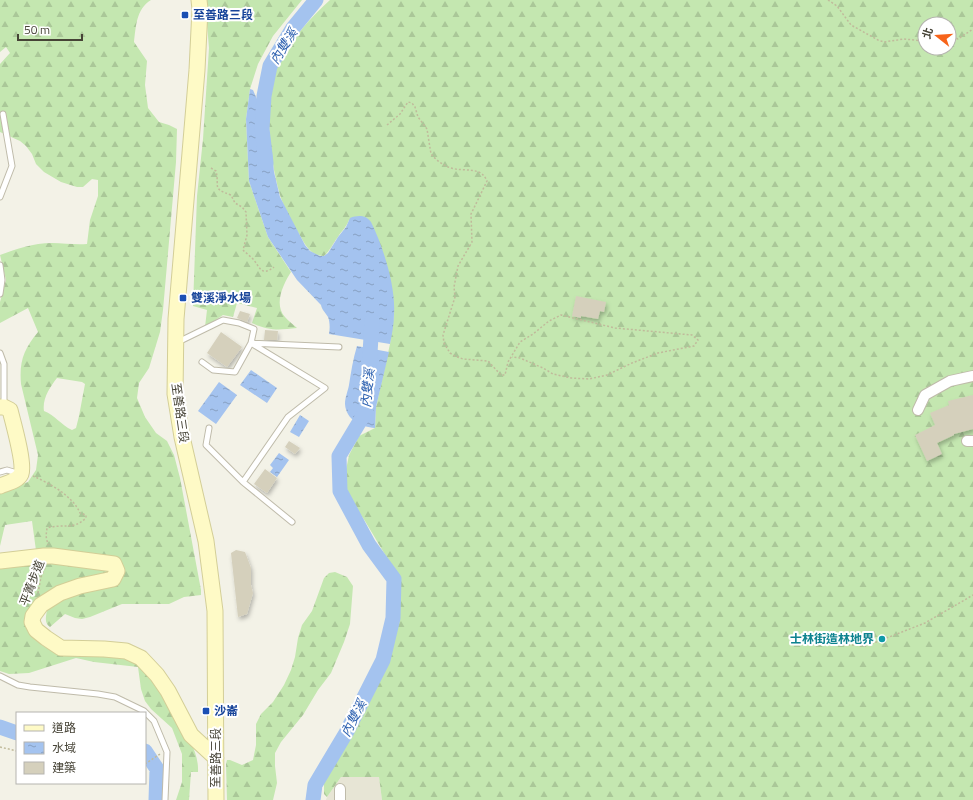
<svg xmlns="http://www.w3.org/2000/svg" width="973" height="800" viewBox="0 0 973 800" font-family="'Titillium Web','Noto Sans TC',sans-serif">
	<defs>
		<pattern id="forest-firs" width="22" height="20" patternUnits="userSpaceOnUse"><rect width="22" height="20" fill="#c4e7b0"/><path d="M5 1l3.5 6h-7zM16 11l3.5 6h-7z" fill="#aac798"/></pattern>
		<pattern id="water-ripples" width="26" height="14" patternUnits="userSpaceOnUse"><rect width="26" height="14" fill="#a4c3ef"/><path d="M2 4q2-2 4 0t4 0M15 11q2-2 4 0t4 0" fill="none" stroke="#87a0c2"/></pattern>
		<filter id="shadow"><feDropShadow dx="1.5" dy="3" stdDeviation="2" flood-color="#0004"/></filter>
	</defs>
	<rect width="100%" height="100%" fill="#f3f2e7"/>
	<path fill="#e7e5d5" d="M 341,777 L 379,777 L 382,800 L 326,800 L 327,797 Z"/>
	<path fill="url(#forest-firs)" fill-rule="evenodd" d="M 0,0 L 151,0 C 136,9 136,27 134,42 L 147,61 L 145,85 L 148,108 L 159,122 L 169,125 L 177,129 L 176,162 L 163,310 L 160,332 L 149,368 L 139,383 L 137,398 L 145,417 L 156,433 L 167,441 L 174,455 L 180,478 L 201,590 L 201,595 L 184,597 L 169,604 L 122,604 L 90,617 L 82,619 L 75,618 L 65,614 L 50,627 C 43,622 47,615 47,608 L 29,629 C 33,636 38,643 45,647 C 59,655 92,655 109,657 C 118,658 130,659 138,664 C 153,673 168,703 177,719 C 187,735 199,752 198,772 L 191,772 L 189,800 L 176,800 L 182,782 L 182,754 L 172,728 L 151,709 L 145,701 L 141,689 L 138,667 L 94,662 L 76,658 L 29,673 L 9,674 L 0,671 L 0,565 L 37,558 L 32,521 L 5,525 L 0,546 L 0,492 L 28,482 L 36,470 L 38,455 L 21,384 C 19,361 24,349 38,332 L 28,308 L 0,323 L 0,302 L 6,280 L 0,255 C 17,249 33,243 52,243 C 64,243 75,245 87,244 L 90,220 L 98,196 L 98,180 L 92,179 L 83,187 L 77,187 L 61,182 L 44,172 L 36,164 L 32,154 L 26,146 L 20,141 L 0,132 L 0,64 L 10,53 L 6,47 L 0,52 ZM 57,378 L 82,382 L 85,384 L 79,416 L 76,428 L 72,430 C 61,425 55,415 44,411 C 42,399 50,387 57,378 Z
		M 205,0 L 302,0 L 273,36 L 258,64 L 250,89 L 246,119 L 249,181 L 268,237 L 291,272 C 284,283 273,304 285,317 C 288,321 293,324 297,328 C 279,330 269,331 252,323 L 257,308 L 237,303 L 233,317 L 223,315 L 205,327 L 207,310 L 193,306 L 197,196 L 203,139 L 209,48 Z
		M 330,0 L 973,0 L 973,800 L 382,800 L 379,777 L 341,777 L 327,797 L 324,794 L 324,781 L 333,763 L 353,731 L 371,694 L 384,664 L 399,623 L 399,578 L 365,521 L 348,496 L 345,475 L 349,455 L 359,436 L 375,428 L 376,407 L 390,344 L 394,314 L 349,220 C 346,228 342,230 338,237 C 333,243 330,251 324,256 C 310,256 305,244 299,234 C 292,222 284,208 280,195 C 270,162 262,98 278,66 C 289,41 310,18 330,0 ZM 925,24 L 949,24 L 949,48 L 925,48 Z
		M 335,572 L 347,577 L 353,586 L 350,624 L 344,642 L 331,673 L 318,690 L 303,715 L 281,742 L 275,753 L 275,766 L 277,783 L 273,800 L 227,800 L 226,764 L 227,760 L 230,760 L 242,765 L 253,760 L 256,745 L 256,724 L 261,714 L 273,702 L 284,685 L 291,670 L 295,657 L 298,638 L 302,625 L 312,611 L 324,578 L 329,573 Z"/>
	<path fill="url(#water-ripples)" d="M 250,89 L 253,90 L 259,104 L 259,127 L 261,141 L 272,152 L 274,172 L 280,197 L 305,245 L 310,251 L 320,256 L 324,256 L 328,253 L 338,237 L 346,227 L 350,218 C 358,215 366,215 371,222 C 383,246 396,287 394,314 C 394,324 392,334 390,344 L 329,334 C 330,329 330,322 328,317 C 325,312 322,310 321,305 L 297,280 L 268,237 L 249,181 L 246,119 Z
		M 357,346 L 389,352 L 376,407 L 375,428 C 361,427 346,420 345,404 C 345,397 348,391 349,385 C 351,372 353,359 357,346 Z
		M 251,370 L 277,388 L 267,403 L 240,385 Z
		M 219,382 L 237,395 L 216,424 L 198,411 Z
		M 300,415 L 309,421 L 299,437 L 290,432 Z
		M 279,453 L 289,460 L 277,477 L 270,472 L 273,468 L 270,465 Z"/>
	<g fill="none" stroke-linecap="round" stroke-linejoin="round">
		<path stroke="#a4c3ef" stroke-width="15" d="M 266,163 L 262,129 L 264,96 L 270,66 L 293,28 L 316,0
			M 369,369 L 372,321
			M 0,727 L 17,733
			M 145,751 L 157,769 L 156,800
			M 313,800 L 315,785 L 346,733 L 383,660 L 393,618 L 394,579 L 369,545 L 340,491 L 339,456 L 366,411 L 366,405"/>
	</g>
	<path fill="#d5d0bc" filter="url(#shadow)" d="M 576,296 L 606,302 L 604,312 L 600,311 L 598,319 L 581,316 L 581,318 L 572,316 Z
		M 240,311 L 250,314 L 247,322 L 237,318 Z
		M 265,330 L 278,331 L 277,340 L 264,340 Z
		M 221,332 L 242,347 L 227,367 L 207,353 Z
		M 973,395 L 973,429 L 954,434 L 954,435 L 937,443 L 942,454 L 927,461 L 915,435 L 935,425 L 930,413 L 949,405 L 948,401 Z
		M 289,441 L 300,448 L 295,454 L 285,447 Z
		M 265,469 L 277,478 L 267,493 L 254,484 Z
		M 236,550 L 245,552 L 251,568 L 251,585 L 253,593 L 247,614 L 238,617 L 231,553 Z"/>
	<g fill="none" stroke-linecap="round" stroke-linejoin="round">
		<defs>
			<path id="lane" d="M 0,197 L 12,166 L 3,114
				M 0,265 L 2,280 L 0,294
				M 178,342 L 223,320 L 239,323 L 254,329 L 251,343 L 339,347
				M 0,353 L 4,364 L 4,406
				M 202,362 L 213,370 L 235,372 L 251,343 L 325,388 L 288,417 L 243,482 L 206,445 L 209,428
				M 0,472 L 7,470 L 20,474
				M 243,482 L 292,522
				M 0,676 L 18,685 L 30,687 L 98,694 L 115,697 L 144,711 L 154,721 L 167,752 L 165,800"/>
			<path id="street" d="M 918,410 L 925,395 L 950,381 L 973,376
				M 967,441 L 973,441
				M 340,789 L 340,800"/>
			<path id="secondary" d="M 199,0 L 200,9 L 197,70 L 176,319 L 175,394 L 182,437 L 206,541 L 215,611 L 216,800
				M 0,407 L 4,407 L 10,410 C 13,422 25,464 21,474 C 18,481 7,483 0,486
				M 0,561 L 44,556 L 53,556 L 114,564 L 117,571 L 113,579 L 80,586 L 60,593 L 41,605 L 33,616 L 32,622 L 36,630 L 46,638 L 61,648 L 104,649 L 126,651 L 141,658 L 157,675 L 168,691 L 191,735 L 216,758"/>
		</defs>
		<use href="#lane" stroke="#bfbbaa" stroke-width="7"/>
		<use href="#street" stroke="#bfbbaa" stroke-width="12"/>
		<use href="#secondary" stroke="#d3ce97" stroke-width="17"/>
		<path stroke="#c0ba9b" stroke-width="1.5" stroke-dasharray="2 2" stroke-linecap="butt" d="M 828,0 L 837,6 L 851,25 L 878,40 L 884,42 L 904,39 L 924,41 L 925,39
			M 932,24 L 934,24
			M 949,35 L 958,39 L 973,29
			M 387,125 L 400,114 L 408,102 L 412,103 L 415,107 L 418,117 L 427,129 L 431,154 C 436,160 444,166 451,168 C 465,172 481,166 487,181 L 471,214 L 472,242 L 458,266 L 454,287 L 455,297 L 443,335 L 444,343 L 450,353 L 455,356 L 463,359 L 488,361 L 501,375 L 505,375 L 508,362 L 520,342 L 533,334 L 549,321 L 561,315 L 615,328 L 692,335 L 698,340 L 694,346 L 658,353 L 632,363 L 607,375 L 589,379 L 571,378 L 553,374 L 543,368 L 520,358 L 512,357
			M 211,168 L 216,171 C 220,188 211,188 231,195 L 235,203 L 242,207 L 246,212 L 247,235 L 243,250 C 246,253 250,256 253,259 C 260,267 261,277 274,267
			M 33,476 C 49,483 73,496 80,513 L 86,515 L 86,518 C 72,531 63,523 47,528 L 46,536 L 48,545
			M 38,593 L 41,577 L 45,568
			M 820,643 L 866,646 L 925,623 L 973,595
			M 0,747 L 17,751
			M 145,764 L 160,754"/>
		<use href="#lane" stroke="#fff" stroke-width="5"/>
		<use href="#street" stroke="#fff" stroke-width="10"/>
		<use href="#secondary" stroke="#fefac6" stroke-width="15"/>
	</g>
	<g fill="#1a4fb4" stroke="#fff" stroke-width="1.5">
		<rect x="181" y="11" width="8" height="8" rx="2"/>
		<rect x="179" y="294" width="8" height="8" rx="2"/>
		<rect x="202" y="707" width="8" height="8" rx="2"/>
	</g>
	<circle fill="#0f9aa8" stroke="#fff" stroke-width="1.5" cx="882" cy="639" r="4"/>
	<g text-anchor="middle" stroke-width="4" stroke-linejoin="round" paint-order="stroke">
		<g font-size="12" font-weight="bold" fill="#164399" stroke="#fff" text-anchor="start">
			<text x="193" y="19">至善路三段</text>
			<text x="191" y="302">雙溪淨水場</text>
			<text x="214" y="715">沙崙</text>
		</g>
		<g font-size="12" fill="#464336" stroke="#fff">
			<text transform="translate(180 413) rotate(82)" y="4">至善路三段</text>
			<text transform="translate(32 583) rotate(-69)" y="4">平菁步道</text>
			<text transform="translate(216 758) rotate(-90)" y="4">至善路三段</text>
		</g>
		<g font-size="12" font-weight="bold" fill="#0d838f" stroke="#fff" text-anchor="end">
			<text x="874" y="643">士林街造林地界</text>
		</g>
		<g font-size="13" font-style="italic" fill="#3063b1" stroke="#fff">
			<text transform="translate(283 46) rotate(-58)" y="5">內雙溪</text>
			<text transform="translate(367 388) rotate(-84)" y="5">內雙溪</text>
			<text transform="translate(353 718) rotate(-63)" y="5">內雙溪</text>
		</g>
	</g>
	<rect x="16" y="712" width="130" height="72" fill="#ffffff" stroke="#b5b4af"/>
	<rect x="24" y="725" width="20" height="6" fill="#fefac6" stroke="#b5b4af"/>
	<text x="52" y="732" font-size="12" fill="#464336">道路</text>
	<rect x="24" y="742" width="20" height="12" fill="url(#water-ripples)" stroke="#b5b4af"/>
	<text x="52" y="752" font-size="12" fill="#464336">水域</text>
	<rect x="24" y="762" width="20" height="12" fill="#d5d0bc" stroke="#b5b4af"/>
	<text x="52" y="772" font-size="12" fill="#464336">建築</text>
	<g transform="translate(937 36) rotate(287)"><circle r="19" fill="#ffffff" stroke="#b5b4af"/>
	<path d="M0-3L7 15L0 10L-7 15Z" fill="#f7641a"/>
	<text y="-6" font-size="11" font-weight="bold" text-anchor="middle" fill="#464336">北</text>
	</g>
	<path d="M18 34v6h64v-6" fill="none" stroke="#464336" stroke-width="2"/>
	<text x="24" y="34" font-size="12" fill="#464336" stroke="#ffffff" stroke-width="3" paint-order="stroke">50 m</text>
</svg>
